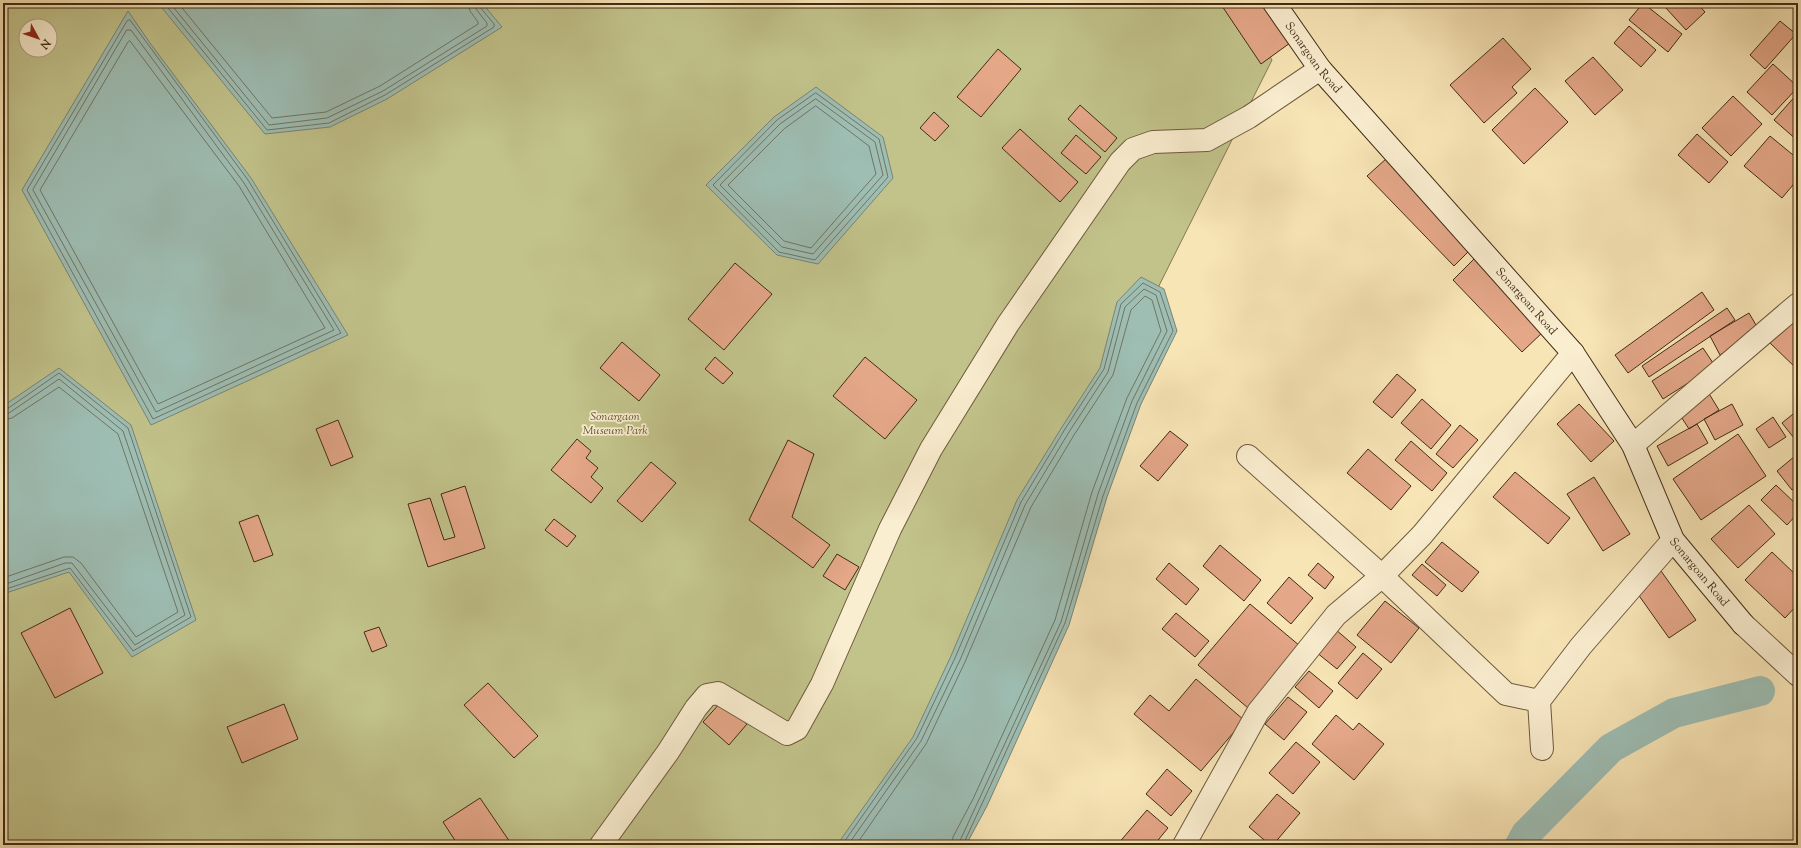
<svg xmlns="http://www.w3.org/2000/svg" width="1801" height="848" viewBox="0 0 1801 848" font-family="'Sorts Mill Goudy',serif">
	<rect width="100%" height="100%" fill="#f8e5b6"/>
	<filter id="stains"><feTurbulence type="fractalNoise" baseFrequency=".005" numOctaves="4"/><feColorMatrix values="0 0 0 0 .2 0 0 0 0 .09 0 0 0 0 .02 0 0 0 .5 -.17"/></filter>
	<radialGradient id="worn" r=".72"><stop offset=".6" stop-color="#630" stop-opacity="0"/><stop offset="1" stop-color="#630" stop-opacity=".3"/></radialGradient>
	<path fill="#c2c38b" stroke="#827850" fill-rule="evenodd" d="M 3,3 L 1238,3 L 1272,60 L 879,845 L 3,845 ZM 26,26 L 50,26 L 50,50 L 26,50 Z"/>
	<path fill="#9ebeb4" stroke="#798474" d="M 158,3 L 482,3 L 502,27 L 387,99 L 330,127 L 265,134 Z
		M 128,11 L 150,43 L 251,178 L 348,335 L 151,425 L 22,190 Z
		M 816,87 L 883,137 L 893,178 L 818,264 L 777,255 L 706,185 L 774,117 Z
		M 1141,277 L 1164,289 L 1177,331 L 1141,404 L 1107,497 L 1069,625 L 987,806 L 966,845 L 837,845 L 913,737 L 951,656 L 1017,500 L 1062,427 L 1100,368 L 1117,302 Z
		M 59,368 L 131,425 L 196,620 L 132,657 L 69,572 L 3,594 L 3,406 Z"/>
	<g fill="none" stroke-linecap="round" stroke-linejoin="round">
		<path stroke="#707564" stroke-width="1" d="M 164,3 L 267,130 L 329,123 L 385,95 L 494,27 L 494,24 L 480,7 L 480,3
			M 170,3 L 269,125 L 327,118 L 383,91 L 487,26 L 487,23 L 476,9 L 475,3
			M 178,3 L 272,118 L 326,112 L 380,86 L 478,24 L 478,22 L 470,11 L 468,3
			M 130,20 L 248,180 L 341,333 L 153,419 L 27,190 L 127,21 Z
			M 127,30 L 131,30 L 244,183 L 334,330 L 156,412 L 33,190 Z
			M 130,41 L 239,186 L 325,328 L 158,404 L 40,190 L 128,42 Z
			M 816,93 L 879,139 L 888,177 L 815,260 L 779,252 L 713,185 L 777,120 Z
			M 816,99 L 875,142 L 883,175 L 813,254 L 782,247 L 720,185 L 780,124 Z
			M 816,106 L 869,146 L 876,174 L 811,248 L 784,241 L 728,185 L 784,129 Z
			M 3,409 L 7,409 L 59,373 L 128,428 L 191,617 L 133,651 L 70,568 L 3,590
			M 3,414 L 9,413 L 59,379 L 123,431 L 185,615 L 135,645 L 72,563 L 65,563 L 3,585
			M 3,420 L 12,418 L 59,387 L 118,434 L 178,612 L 136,637 L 81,563 L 73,557 L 64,557 L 3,578
			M 842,845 L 917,738 L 955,658 L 1021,502 L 1065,429 L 1104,369 L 1121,304 L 1143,283 L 1160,292 L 1173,331 L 1137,403 L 1103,496 L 1065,623 L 963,845
			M 848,845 L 921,741 L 960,660 L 1025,505 L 1069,432 L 1108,372 L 1125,307 L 1144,289 L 1156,295 L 1167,331 L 1132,401 L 1098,494 L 1061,622 L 958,845
			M 856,845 L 926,744 L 965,662 L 1031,507 L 1074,435 L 1113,375 L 1131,310 L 1145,296 L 1152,300 L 1161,331 L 1127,398 L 1092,492 L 1055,620 L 973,799 L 953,837 L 952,845"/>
		<path stroke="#9ebeb4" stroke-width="30" d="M 1520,845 L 1526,834 L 1611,748 L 1674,713 L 1760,691"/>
	</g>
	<path fill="#e4a788" stroke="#412c15" d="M 1220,3 L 1263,3 L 1290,43 L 1261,64 Z
		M 1643,3 L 1682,34 L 1668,52 L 1629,20 Z
		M 1670,3 L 1697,3 L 1705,12 L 1686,30 L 1665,7 Z
		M 1780,21 L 1796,34 L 1765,69 L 1750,55 Z
		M 1629,26 L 1656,50 L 1641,67 L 1614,43 Z
		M 1503,38 L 1531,69 L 1512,87 L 1517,93 L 1484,123 L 1450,85 Z
		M 998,49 L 1021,69 L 981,117 L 957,97 Z
		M 1593,57 L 1623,90 L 1595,115 L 1565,81 Z
		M 1773,64 L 1798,87 L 1772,115 L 1747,92 Z
		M 1535,88 L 1568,122 L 1524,164 L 1492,130 Z
		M 1798,93 L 1798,141 L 1774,120 Z
		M 1733,96 L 1762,124 L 1731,156 L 1702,128 Z
		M 1080,105 L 1117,138 L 1105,152 L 1068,119 Z
		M 934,112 L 949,126 L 935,141 L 920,128 Z
		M 1020,129 L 1078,182 L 1060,202 L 1002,148 Z
		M 1697,134 L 1728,162 L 1709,183 L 1678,155 Z
		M 1076,135 L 1101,157 L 1086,174 L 1061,153 Z
		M 1770,136 L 1798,159 L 1798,179 L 1782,198 L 1744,166 Z
		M 1387,158 L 1473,247 L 1454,266 L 1367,176 Z
		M 1474,259 L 1544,331 L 1522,352 L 1453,280 Z
		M 735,263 L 772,294 L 724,350 L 688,319 Z
		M 1702,292 L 1714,310 L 1628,373 L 1615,355 Z
		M 1727,308 L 1735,320 L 1649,377 L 1642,366 Z
		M 1749,313 L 1760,332 L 1720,355 L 1710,336 Z
		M 1798,316 L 1798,370 L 1769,342 Z
		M 622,342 L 660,375 L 639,401 L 600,368 Z
		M 1703,348 L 1715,366 L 1663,399 L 1652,381 Z
		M 715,357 L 733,373 L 723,384 L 705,369 Z
		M 865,357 L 917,400 L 885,439 L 833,396 Z
		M 1397,374 L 1416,390 L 1392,418 L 1373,402 Z
		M 1708,392 L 1719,410 L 1689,429 L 1678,412 Z
		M 1422,399 L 1451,425 L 1431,449 L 1401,423 Z
		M 1579,404 L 1614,441 L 1591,462 L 1557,424 Z
		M 1732,404 L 1743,425 L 1715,440 L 1704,419 Z
		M 1798,410 L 1798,443 L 1782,423 Z
		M 1773,417 L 1786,437 L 1769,448 L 1756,429 Z
		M 338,420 L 353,457 L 331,466 L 316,429 Z
		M 1697,424 L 1708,443 L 1668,466 L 1657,446 Z
		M 1460,425 L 1478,440 L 1453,468 L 1436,454 Z
		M 1170,431 L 1188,445 L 1158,481 L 1140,466 Z
		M 1738,434 L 1766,476 L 1701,520 L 1673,479 Z
		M 577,439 L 591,451 L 586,458 L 598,468 L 591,477 L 603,488 L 591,503 L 551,470 Z
		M 788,440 L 814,454 L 792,517 L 830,545 L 813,568 L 749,520 Z
		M 1411,441 L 1447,473 L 1432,491 L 1395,460 Z
		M 1368,449 L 1411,486 L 1391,510 L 1347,473 Z
		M 1795,456 L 1798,460 L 1798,485 L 1792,490 L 1777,471 Z
		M 651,462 L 676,483 L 642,522 L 617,501 Z
		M 1515,472 L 1570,518 L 1548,544 L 1493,497 Z
		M 1594,477 L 1630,534 L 1603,551 L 1567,494 Z
		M 1776,485 L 1798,506 L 1798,513 L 1787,525 L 1761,500 Z
		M 465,486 L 485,548 L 428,567 L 408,504 L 430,498 L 444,540 L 455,537 L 441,494 Z
		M 1749,505 L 1775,534 L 1738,568 L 1711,539 Z
		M 258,515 L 273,555 L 254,562 L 239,522 Z
		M 554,519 L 576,536 L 567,547 L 545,530 Z
		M 1442,542 L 1479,572 L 1462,592 L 1425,562 Z
		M 1220,545 L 1261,580 L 1244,601 L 1203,566 Z
		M 1772,552 L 1798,577 L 1798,604 L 1785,618 L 1745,580 Z
		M 837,554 L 859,567 L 845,590 L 823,576 Z
		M 1169,563 L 1199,589 L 1186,605 L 1156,579 Z
		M 1318,563 L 1334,577 L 1325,589 L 1308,575 Z
		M 1422,564 L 1446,585 L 1437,596 L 1412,575 Z
		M 1661,571 L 1696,620 L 1669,638 L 1635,590 Z
		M 1289,577 L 1313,598 L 1291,624 L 1267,603 Z
		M 1385,601 L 1419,628 L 1391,663 L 1357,635 Z
		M 1250,604 L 1300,646 L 1248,708 L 1198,665 Z
		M 70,608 L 103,673 L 55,698 L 21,633 Z
		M 1176,613 L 1209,641 L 1195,657 L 1162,629 Z
		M 379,627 L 387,646 L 372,652 L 364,632 Z
		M 1335,629 L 1356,647 L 1337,669 L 1316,652 Z
		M 1363,653 L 1382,669 L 1357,699 L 1338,683 Z
		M 1309,671 L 1333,691 L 1319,708 L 1295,687 Z
		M 1196,679 L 1244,720 L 1201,771 L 1134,714 L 1150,695 L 1169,711 Z
		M 488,683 L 538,736 L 514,758 L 464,705 Z
		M 1288,697 L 1307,712 L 1284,740 L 1265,724 Z
		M 721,702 L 747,724 L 729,745 L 703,722 Z
		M 284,704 L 298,739 L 242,763 L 227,727 Z
		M 1336,715 L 1353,730 L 1359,723 L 1384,744 L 1354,780 L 1312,744 Z
		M 1296,742 L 1320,762 L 1293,794 L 1269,773 Z
		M 1167,769 L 1192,791 L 1171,816 L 1146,794 Z
		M 1277,794 L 1300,813 L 1273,845 L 1270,845 L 1249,827 Z
		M 480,798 L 512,845 L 458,845 L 443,822 Z
		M 1147,810 L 1168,828 L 1154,845 L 1117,845 Z"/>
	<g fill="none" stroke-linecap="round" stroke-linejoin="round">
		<defs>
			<path id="minor" d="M 1633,445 L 1798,304
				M 1248,456 L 1382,576 L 1506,694 L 1539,701
				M 1542,749 L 1539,701 L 1581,646 L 1673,540
				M 601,845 L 668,752 L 696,708 L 707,695 L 718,693 L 787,734 L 797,729 L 822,684 L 890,529 L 931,449 L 1008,324 L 1120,162 L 1133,149 L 1153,142 L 1207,140 L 1249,117 L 1320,69
				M 1184,845 L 1258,712 L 1336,615 L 1382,576 L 1422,535 L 1573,353"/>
			<path id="tertiary" d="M 1743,624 L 1798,675"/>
			<g id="secondary">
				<path id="s1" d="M 1274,3 L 1320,69 L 1573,353 L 1633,445 L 1673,540 L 1743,624"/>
			</g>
		</defs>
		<use href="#minor" stroke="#6f5a3d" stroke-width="24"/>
		<use href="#tertiary" stroke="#6f5a3d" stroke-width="24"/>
		<use href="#secondary" stroke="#412c15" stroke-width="24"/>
		<use href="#minor" stroke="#faeed0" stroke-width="22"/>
		<use href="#tertiary" stroke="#faeed0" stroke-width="22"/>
		<use href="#secondary" stroke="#faeed0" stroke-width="22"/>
	</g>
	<g text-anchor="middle" stroke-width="3.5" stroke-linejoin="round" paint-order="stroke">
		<g font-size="12" fill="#412c15" stroke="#faeed0">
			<text dy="4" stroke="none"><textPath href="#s1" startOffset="67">Sonargoan Road</textPath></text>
			<text dy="4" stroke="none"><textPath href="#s1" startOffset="391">Sonargoan Road</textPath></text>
			<text dy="4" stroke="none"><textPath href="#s1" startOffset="715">Sonargoan Road</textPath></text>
		</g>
		<g font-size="12" font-style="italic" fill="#615232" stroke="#faeed0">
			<text x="615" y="420">Sonargaon<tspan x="615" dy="14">Museum Park</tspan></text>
		</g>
	</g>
	<rect width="1801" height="848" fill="none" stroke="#f8e5b6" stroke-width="16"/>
	<rect x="4" y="4" width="1793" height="840" fill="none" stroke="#412c15" stroke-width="2"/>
	<rect x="8" y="8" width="1785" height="832" fill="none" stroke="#412c15"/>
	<g transform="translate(38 38) rotate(130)"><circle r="19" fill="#faeed0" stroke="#b0a085"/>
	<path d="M0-3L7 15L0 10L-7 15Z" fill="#8f2418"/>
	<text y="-6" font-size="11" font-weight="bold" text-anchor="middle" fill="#412c15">N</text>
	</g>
	<rect width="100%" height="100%" filter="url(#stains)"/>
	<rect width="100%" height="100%" fill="url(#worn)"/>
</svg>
